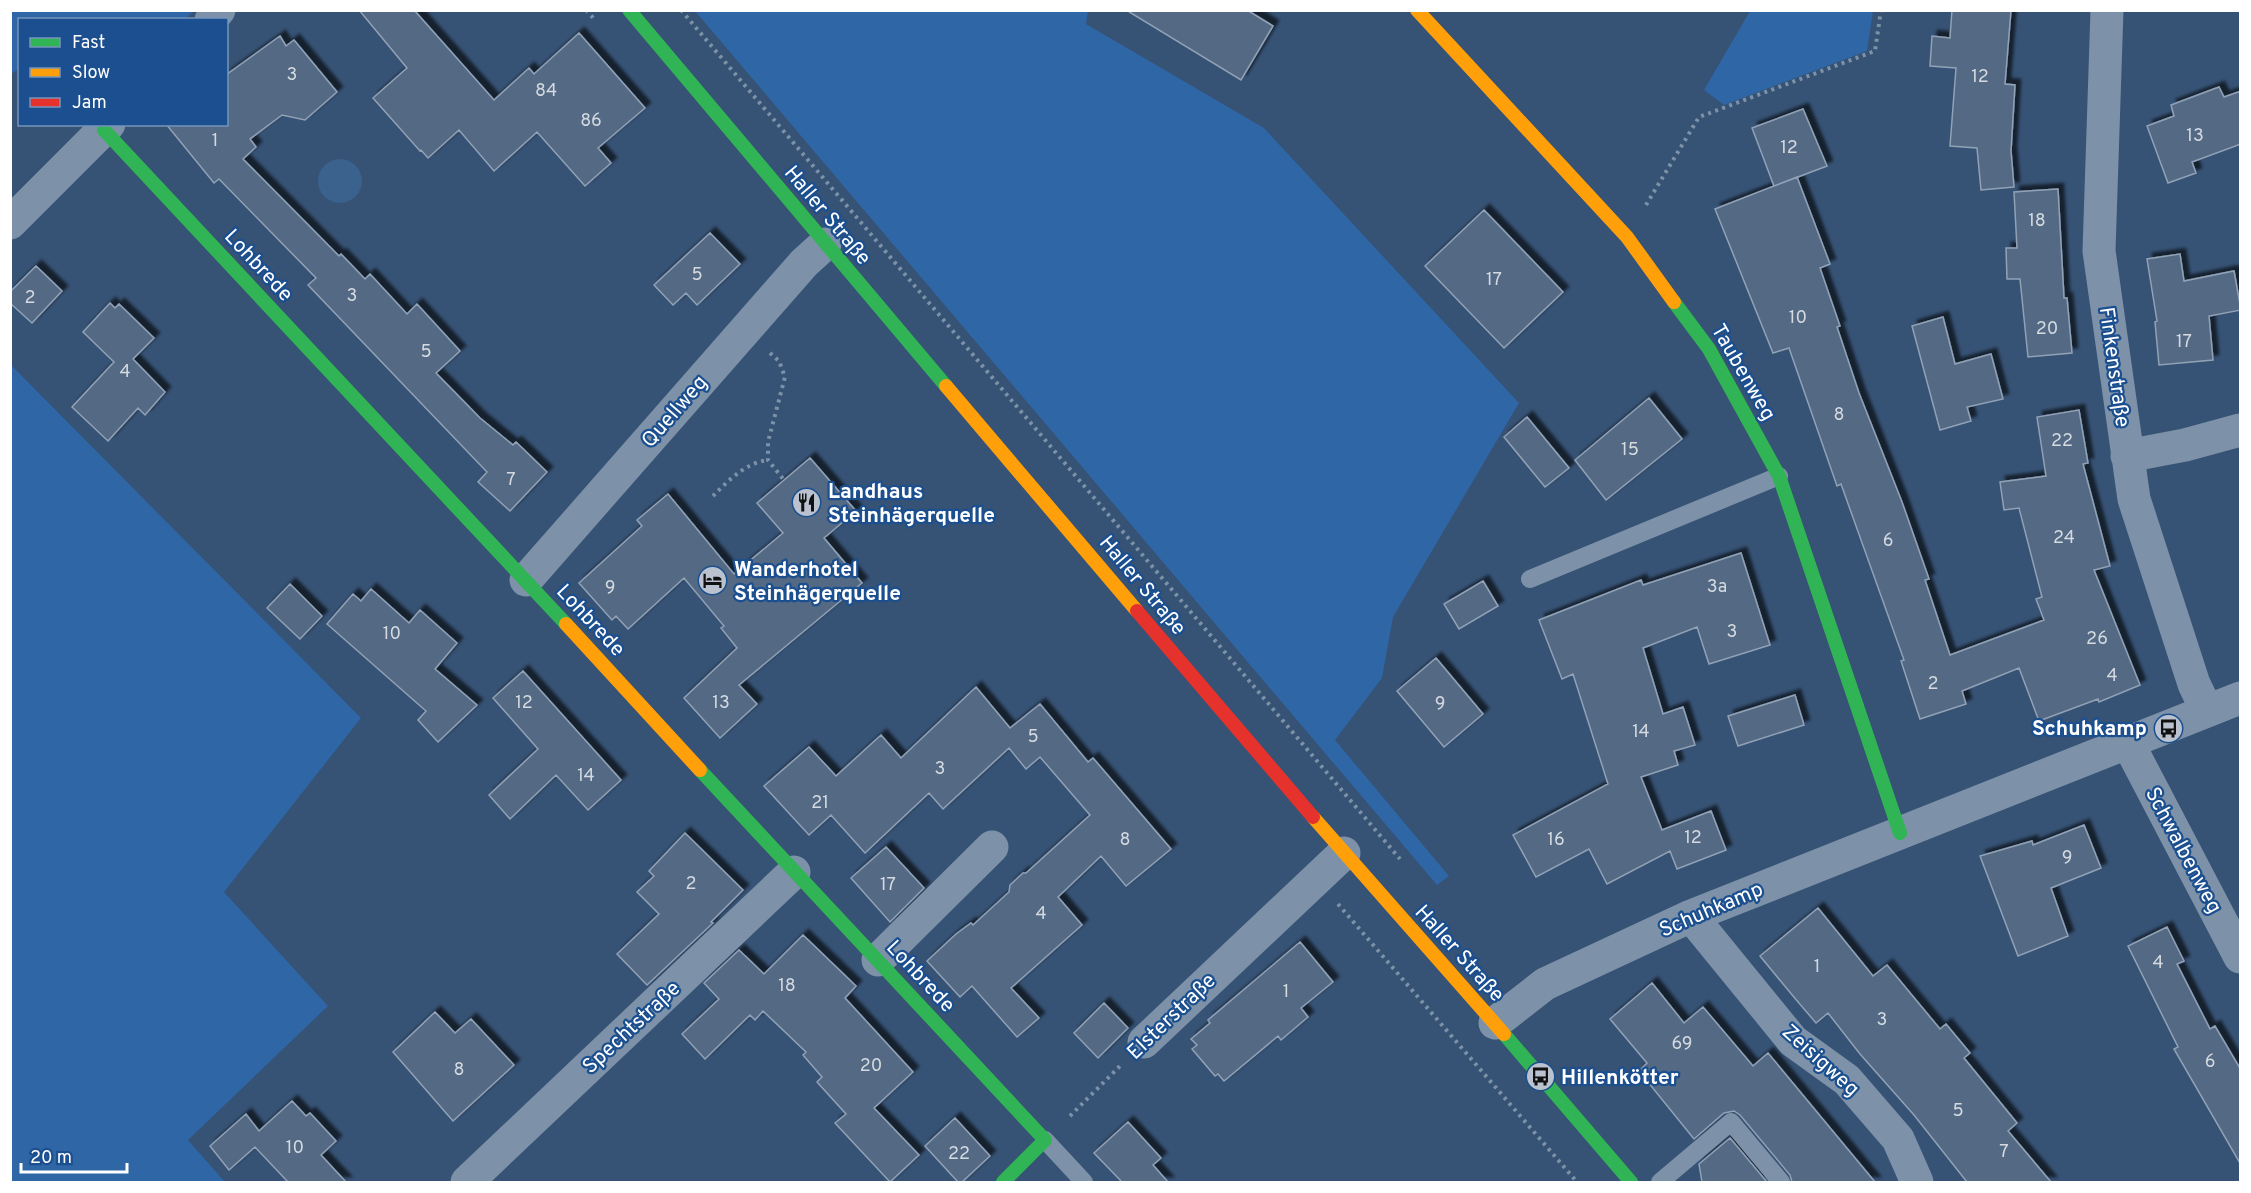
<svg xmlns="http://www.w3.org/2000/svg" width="2251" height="1193" viewBox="0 0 2251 1193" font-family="Overpass,sans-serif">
	<defs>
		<filter id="shadow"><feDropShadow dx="5.5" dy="-5.5" stdDeviation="1.5" flood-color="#0009"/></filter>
	</defs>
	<rect width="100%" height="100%" fill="#365274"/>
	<path fill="#2f66a5" d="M 11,10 L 194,10 L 194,11 L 185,19 L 20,20 L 19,69 L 11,74 Z
		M 695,11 L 1088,11 L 1086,24 L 1264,128 L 1519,403 L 1393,617 L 1382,678 L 1335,740 L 1449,876 L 1437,885 Z
		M 1750,11 L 1873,11 L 1867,51 L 1724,105 L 1704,90 Z
		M 11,365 L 361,718 L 224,892 L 328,1006 L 188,1140 L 225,1182 L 11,1182 Z"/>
	<path fill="#3b618d" d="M318 181a22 22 0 1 1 44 0a22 22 0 1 1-44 0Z"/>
	<path fill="#526984" stroke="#92a2b6" stroke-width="1.5" filter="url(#shadow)" d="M 359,10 L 414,10 L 494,100 L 529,68 L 534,74 L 579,33 L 645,108 L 598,148 L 611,163 L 585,186 L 537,132 L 494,171 L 459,130 L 428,158 L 421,150 L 420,151 L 373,98 L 407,68 Z
		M 1126,10 L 1247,10 L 1273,26 L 1241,80 Z
		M 1952,10 L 2011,10 L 2005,84 L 2015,85 L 2011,151 L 2014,187 L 1981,190 L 1977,148 L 1950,146 L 1956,68 L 1930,66 L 1932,36 L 1950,38 Z
		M 280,36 L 286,46 L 294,40 L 337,92 L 305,120 L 282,115 L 250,139 L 256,147 L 243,159 L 339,256 L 341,254 L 365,279 L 370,274 L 407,314 L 417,304 L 460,351 L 436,373 L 480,418 L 513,445 L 516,442 L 547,472 L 510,511 L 478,482 L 487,472 L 308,285 L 316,278 L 219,179 L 214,183 L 166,124 L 226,124 L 226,75 Z
		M 2219,87 L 2224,97 L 2241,91 L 2241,144 L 2192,162 L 2196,173 L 2168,183 L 2147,126 L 2174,116 L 2171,105 Z
		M 1803,109 L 1827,166 L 1774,186 L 1752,128 Z
		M 1797,177 L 1830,264 L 1820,268 L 1840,326 L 1837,327 L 1859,393 L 1902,502 L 1929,579 L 1925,580 L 1950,655 L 2044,620 L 2036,599 L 2042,597 L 2019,508 L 2004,510 L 2000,482 L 2046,476 L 2037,417 L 2079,410 L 2088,463 L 2083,464 L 2110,566 L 2094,570 L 2140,685 L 2099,702 L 2098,699 L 2039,721 L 2019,668 L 1962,691 L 1966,704 L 1920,719 L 1901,661 L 1904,660 L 1841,484 L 1837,486 L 1789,348 L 1773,353 L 1715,209 Z
		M 2058,189 L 2064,298 L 2067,298 L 2072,353 L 2028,357 L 2020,279 L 2007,279 L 2006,248 L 2017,248 L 2014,192 Z
		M 1484,210 L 1563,292 L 1504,348 L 1425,266 Z
		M 710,233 L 740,264 L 697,305 L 686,293 L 673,305 L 654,285 Z
		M 2180,254 L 2184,281 L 2234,271 L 2241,310 L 2209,316 L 2213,360 L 2159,365 L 2155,322 L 2157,321 L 2147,259 Z
		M 36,266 L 62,291 L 32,323 L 10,303 L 10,292 Z
		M 110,303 L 115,308 L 119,304 L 154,338 L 133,359 L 165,392 L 145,415 L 138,408 L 108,441 L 72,407 L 114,362 L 83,332 Z
		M 1943,317 L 1955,364 L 1991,354 L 2003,399 L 1967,407 L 1971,421 L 1940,430 L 1912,326 Z
		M 1649,398 L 1682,439 L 1606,500 L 1575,460 Z
		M 1527,417 L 1569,468 L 1545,487 L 1504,437 Z
		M 810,458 L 856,511 L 824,538 L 862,583 L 739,685 L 757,704 L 720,738 L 684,698 L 737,648 L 721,628 L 724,626 L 684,578 L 628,629 L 616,616 L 612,620 L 579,583 L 642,526 L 637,520 L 668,494 L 734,574 L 783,533 L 757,503 Z
		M 1741,553 L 1770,645 L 1709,664 L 1697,627 L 1643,648 L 1663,714 L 1683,707 L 1695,745 L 1674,751 L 1678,765 L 1641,777 L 1662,830 L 1711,811 L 1726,850 L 1677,869 L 1670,851 L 1607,884 L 1589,849 L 1536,877 L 1513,835 L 1608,784 L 1573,674 L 1562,679 L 1539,620 L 1641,580 L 1643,585 Z
		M 1483,581 L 1498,606 L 1459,629 L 1444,604 Z
		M 290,584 L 322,616 L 300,639 L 267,608 Z
		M 371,589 L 409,623 L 420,610 L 457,643 L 435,669 L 477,705 L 438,742 L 418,720 L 426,711 L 327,624 L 353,594 L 361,601 Z
		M 1436,658 L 1483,714 L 1444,747 L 1397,691 Z
		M 523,671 L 621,780 L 588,810 L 556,775 L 510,819 L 489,795 L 538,749 L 493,698 Z
		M 976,687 L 1010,728 L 1040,704 L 1088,762 L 1093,758 L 1171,849 L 1126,886 L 1101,856 L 1058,897 L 1082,925 L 1011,988 L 1039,1018 L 1017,1037 L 972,986 L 960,997 L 927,961 L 956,934 L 971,923 L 973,925 L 1009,892 L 1010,885 L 1023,873 L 1026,873 L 1090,815 L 1040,757 L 1026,769 L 1009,748 L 943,809 L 929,793 L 865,853 L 831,815 L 809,835 L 764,786 L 809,747 L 836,776 L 881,735 L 901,758 Z
		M 1795,695 L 1804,725 L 1738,746 L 1728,716 Z
		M 2084,825 L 2101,868 L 2051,888 L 2068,936 L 2018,956 L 1980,856 L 2032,841 L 2033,845 Z
		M 685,833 L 743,890 L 711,922 L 713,923 L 647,985 L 617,954 L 659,914 L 637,892 L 654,876 L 649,871 Z
		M 886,847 L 924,888 L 890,922 L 851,878 Z
		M 1818,908 L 1873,976 L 1887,965 L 1940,1029 L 1946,1024 L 1970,1053 L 1964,1058 L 2017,1123 L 2008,1131 L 2051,1182 L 1967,1182 L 1914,1115 L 1860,1054 L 1828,1013 L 1816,1023 L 1793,996 L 1760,956 Z
		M 2167,927 L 2184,961 L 2177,964 L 2210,1029 L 2215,1026 L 2241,1070 L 2241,1165 L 2174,1049 L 2178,1047 L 2128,946 Z
		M 803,935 L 856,986 L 845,998 L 913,1072 L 874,1108 L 919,1155 L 890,1182 L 835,1123 L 846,1114 L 817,1082 L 822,1077 L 803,1055 L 806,1052 L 763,1011 L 755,1020 L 750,1015 L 705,1059 L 682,1034 L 719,999 L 704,983 L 739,950 L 764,974 Z
		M 1300,942 L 1333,982 L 1301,1008 L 1308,1017 L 1281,1040 L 1278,1036 L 1224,1081 L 1218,1074 L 1215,1076 L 1192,1049 L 1197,1045 L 1191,1039 L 1210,1023 L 1208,1020 Z
		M 1652,983 L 1684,1023 L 1703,1007 L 1753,1066 L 1768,1053 L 1875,1182 L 1792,1182 L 1790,1175 L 1740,1115 L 1734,1111 L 1724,1113 L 1694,1139 L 1639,1071 L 1647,1063 L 1610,1019 Z
		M 1104,1003 L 1128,1028 L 1098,1058 L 1074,1033 Z
		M 435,1012 L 455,1033 L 471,1019 L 514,1065 L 453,1121 L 393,1052 Z
		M 292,1101 L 306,1116 L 310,1113 L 336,1141 L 321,1155 L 346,1182 L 288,1182 L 255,1147 L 229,1170 L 210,1146 L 246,1114 L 259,1131 Z
		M 955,1118 L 990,1156 L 962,1182 L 958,1182 L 925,1146 Z
		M 1128,1122 L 1161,1158 L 1153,1165 L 1168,1182 L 1122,1182 L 1094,1153 Z
		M 1730,1138 L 1767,1182 L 1702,1182 L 1699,1164 Z"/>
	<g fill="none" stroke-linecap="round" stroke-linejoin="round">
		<path stroke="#7d92a8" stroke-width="4" stroke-dasharray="3 4.5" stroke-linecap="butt" d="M 586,10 L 596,21
			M 681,10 L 1400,859
			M 1646,205 L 1699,117 L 1875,51 L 1881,10
			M 770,353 L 779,361 L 785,377 L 768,442 L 768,460 L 784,480
			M 713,496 C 728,481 745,463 768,460
			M 1338,904 L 1577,1182
			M 1070,1116 L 1120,1066"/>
		<path stroke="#7d92a8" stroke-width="18" d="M 1530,579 L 1779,476
			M 1045,1140 L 1084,1182
			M 1660,1182 L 1731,1122 L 1781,1182"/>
		<path stroke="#7d92a8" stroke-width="33" d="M 2107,10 L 2099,251 L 2134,499 L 2194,684 L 2207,711
			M 211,20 L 219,10
			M 10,223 L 109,124
			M 2127,456 L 2185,445 L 2240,430
			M 526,580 L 804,263 L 825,244
			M 2128,743 L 2240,957
			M 1691,916 L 1793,1041 L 1847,1080 L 1898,1139 L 1917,1182
			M 878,960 L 992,847
			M 1495,1023 L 1545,984 L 1691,916 L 2240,698
			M 1144,1042 L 1344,853
			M 467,1182 L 794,872"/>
		<path stroke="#30b455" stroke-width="14" d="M 629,10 L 946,386
			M 104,130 L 566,624
			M 1674,302 L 1709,349 L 1779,476 L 1900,833
			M 700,770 L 1045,1140 L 1003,1182
			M 1504,1034 L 1631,1182"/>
		<path stroke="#ff9f0a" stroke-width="14" d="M 1417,10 L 1627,237 L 1674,302
			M 946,386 L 1137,611
			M 566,624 L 700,770
			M 1313,817 L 1504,1034"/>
		<path stroke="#e5322d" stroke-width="14" d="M 1137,611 L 1313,817"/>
	</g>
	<defs>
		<symbol id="restaurant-disc" viewBox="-11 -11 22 22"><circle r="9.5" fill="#b9c2ce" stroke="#1b4f8f"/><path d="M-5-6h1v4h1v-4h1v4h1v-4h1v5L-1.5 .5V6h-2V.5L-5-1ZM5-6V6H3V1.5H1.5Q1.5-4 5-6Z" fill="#111"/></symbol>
		<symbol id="hotel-disc" viewBox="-11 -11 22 22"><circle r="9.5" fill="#b9c2ce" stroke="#1b4f8f"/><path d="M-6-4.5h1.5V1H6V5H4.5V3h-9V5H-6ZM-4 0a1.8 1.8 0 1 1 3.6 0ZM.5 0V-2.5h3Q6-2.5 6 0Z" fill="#111"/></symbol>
		<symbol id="bus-disc" viewBox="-11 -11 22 22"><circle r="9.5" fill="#b9c2ce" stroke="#1b4f8f"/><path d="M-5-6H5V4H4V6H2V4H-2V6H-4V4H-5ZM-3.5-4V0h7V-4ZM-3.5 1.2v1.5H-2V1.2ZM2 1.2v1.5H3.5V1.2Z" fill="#111"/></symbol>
	</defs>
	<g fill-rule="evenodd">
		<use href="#restaurant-disc" x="790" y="486" width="33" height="33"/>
		<use href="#hotel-disc" x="696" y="564" width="33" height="33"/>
		<use href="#bus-disc" x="2152" y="712" width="33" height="33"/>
		<use href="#bus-disc" x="1524" y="1060" width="33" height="33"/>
	</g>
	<g text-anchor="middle" stroke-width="4.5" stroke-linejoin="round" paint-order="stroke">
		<g font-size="18" fill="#d4dae0">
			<text x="292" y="80">3</text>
			<text x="1980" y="82">12</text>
			<text x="546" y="96">84</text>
			<text x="591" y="126">86</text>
			<text x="2195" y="141">13</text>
			<text x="215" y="146">1</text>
			<text x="1789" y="153">12</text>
			<text x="2037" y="226">18</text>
			<text x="697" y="280">5</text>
			<text x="1494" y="285">17</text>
			<text x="352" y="301">3</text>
			<text x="30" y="303">2</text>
			<text x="1798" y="323">10</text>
			<text x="2047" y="334">20</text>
			<text x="2184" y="347">17</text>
			<text x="426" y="357">5</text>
			<text x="125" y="377">4</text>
			<text x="1839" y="420">8</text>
			<text x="2062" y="446">22</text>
			<text x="1630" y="455">15</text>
			<text x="511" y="485">7</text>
			<text x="2064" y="543">24</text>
			<text x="1888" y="546">6</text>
			<text x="1717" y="592">3a</text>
			<text x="610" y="593">9</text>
			<text x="1732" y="637">3</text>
			<text x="392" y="639">10</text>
			<text x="2097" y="644">26</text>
			<text x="2112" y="681">4</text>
			<text x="1933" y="689">2</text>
			<text x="524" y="708">12</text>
			<text x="721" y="708">13</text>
			<text x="1440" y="709">9</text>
			<text x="1641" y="737">14</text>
			<text x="1033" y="742">5</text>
			<text x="940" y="774">3</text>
			<text x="586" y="781">14</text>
			<text x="820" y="808">21</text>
			<text x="1693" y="843">12</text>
			<text x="1125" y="845">8</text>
			<text x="1556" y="845">16</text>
			<text x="2067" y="863">9</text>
			<text x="691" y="889">2</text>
			<text x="888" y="890">17</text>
			<text x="1041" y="919">4</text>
			<text x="2158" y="968">4</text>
			<text x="1817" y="972">1</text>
			<text x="787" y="991">18</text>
			<text x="1286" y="997">1</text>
			<text x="1882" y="1025">3</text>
			<text x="1682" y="1049">69</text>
			<text x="2210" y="1067">6</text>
			<text x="871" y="1071">20</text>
			<text x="459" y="1075">8</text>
			<text x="1958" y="1116">5</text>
			<text x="295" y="1153">10</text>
			<text x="2004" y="1157">7</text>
			<text x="959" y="1159">22</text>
		</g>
		<g font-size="21" fill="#fff" stroke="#1b4f8f">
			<text transform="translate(828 215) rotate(50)" y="7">Haller Straße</text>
			<text transform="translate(259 265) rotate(47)" y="7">Lohbrede</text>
			<text transform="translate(2115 367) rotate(82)" y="7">Finkenstraße</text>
			<text transform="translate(1744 372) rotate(60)" y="7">Taubenweg</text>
			<text transform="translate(674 411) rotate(-49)" y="7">Quellweg</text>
			<text transform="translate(1143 585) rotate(50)" y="7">Haller Straße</text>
			<text transform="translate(591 620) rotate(47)" y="7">Lohbrede</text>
			<text transform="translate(2184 850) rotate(62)" y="7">Schwalbenweg</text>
			<text transform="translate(1711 909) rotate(-23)" y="7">Schuhkamp</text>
			<text transform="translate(1460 953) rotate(48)" y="7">Haller Straße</text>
			<text transform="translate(921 976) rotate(47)" y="7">Lohbrede</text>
			<text transform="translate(1171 1016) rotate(-44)" y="7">Elsterstraße</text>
			<text transform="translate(631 1027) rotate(-43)" y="7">Spechtstraße</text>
			<text transform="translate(1821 1060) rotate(42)" y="7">Zeisigweg</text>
		</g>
		<g font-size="21" font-weight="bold" fill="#fff" stroke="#1b4f8f" text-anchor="start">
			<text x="828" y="498">Landhaus<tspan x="828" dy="24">Steinhägerquelle</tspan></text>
			<text x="734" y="576">Wanderhotel<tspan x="734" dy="24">Steinhägerquelle</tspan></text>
			<text x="2147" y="735" text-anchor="end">Schuhkamp</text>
			<text x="1561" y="1084">Hillenkötter</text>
		</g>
	</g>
	<rect width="2251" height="1193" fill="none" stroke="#ffffff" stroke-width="24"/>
	<rect x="18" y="18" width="210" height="108" fill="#1b4f8f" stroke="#7695bc" stroke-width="1.5"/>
	<rect x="30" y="38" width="30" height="9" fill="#30b455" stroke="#7695bc" stroke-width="1.5"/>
	<text x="72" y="48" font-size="18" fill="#ffffff">Fast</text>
	<rect x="30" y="68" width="30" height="9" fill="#ff9f0a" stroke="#7695bc" stroke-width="1.5"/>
	<text x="72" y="78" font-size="18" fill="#ffffff">Slow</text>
	<rect x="30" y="98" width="30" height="9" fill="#e5322d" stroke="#7695bc" stroke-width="1.5"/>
	<text x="72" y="108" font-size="18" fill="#ffffff">Jam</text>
	<path d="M21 1163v9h106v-9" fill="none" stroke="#ffffff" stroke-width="3"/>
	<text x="30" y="1163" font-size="18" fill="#ffffff" stroke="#1b4f8f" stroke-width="4.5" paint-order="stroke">20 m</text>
</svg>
